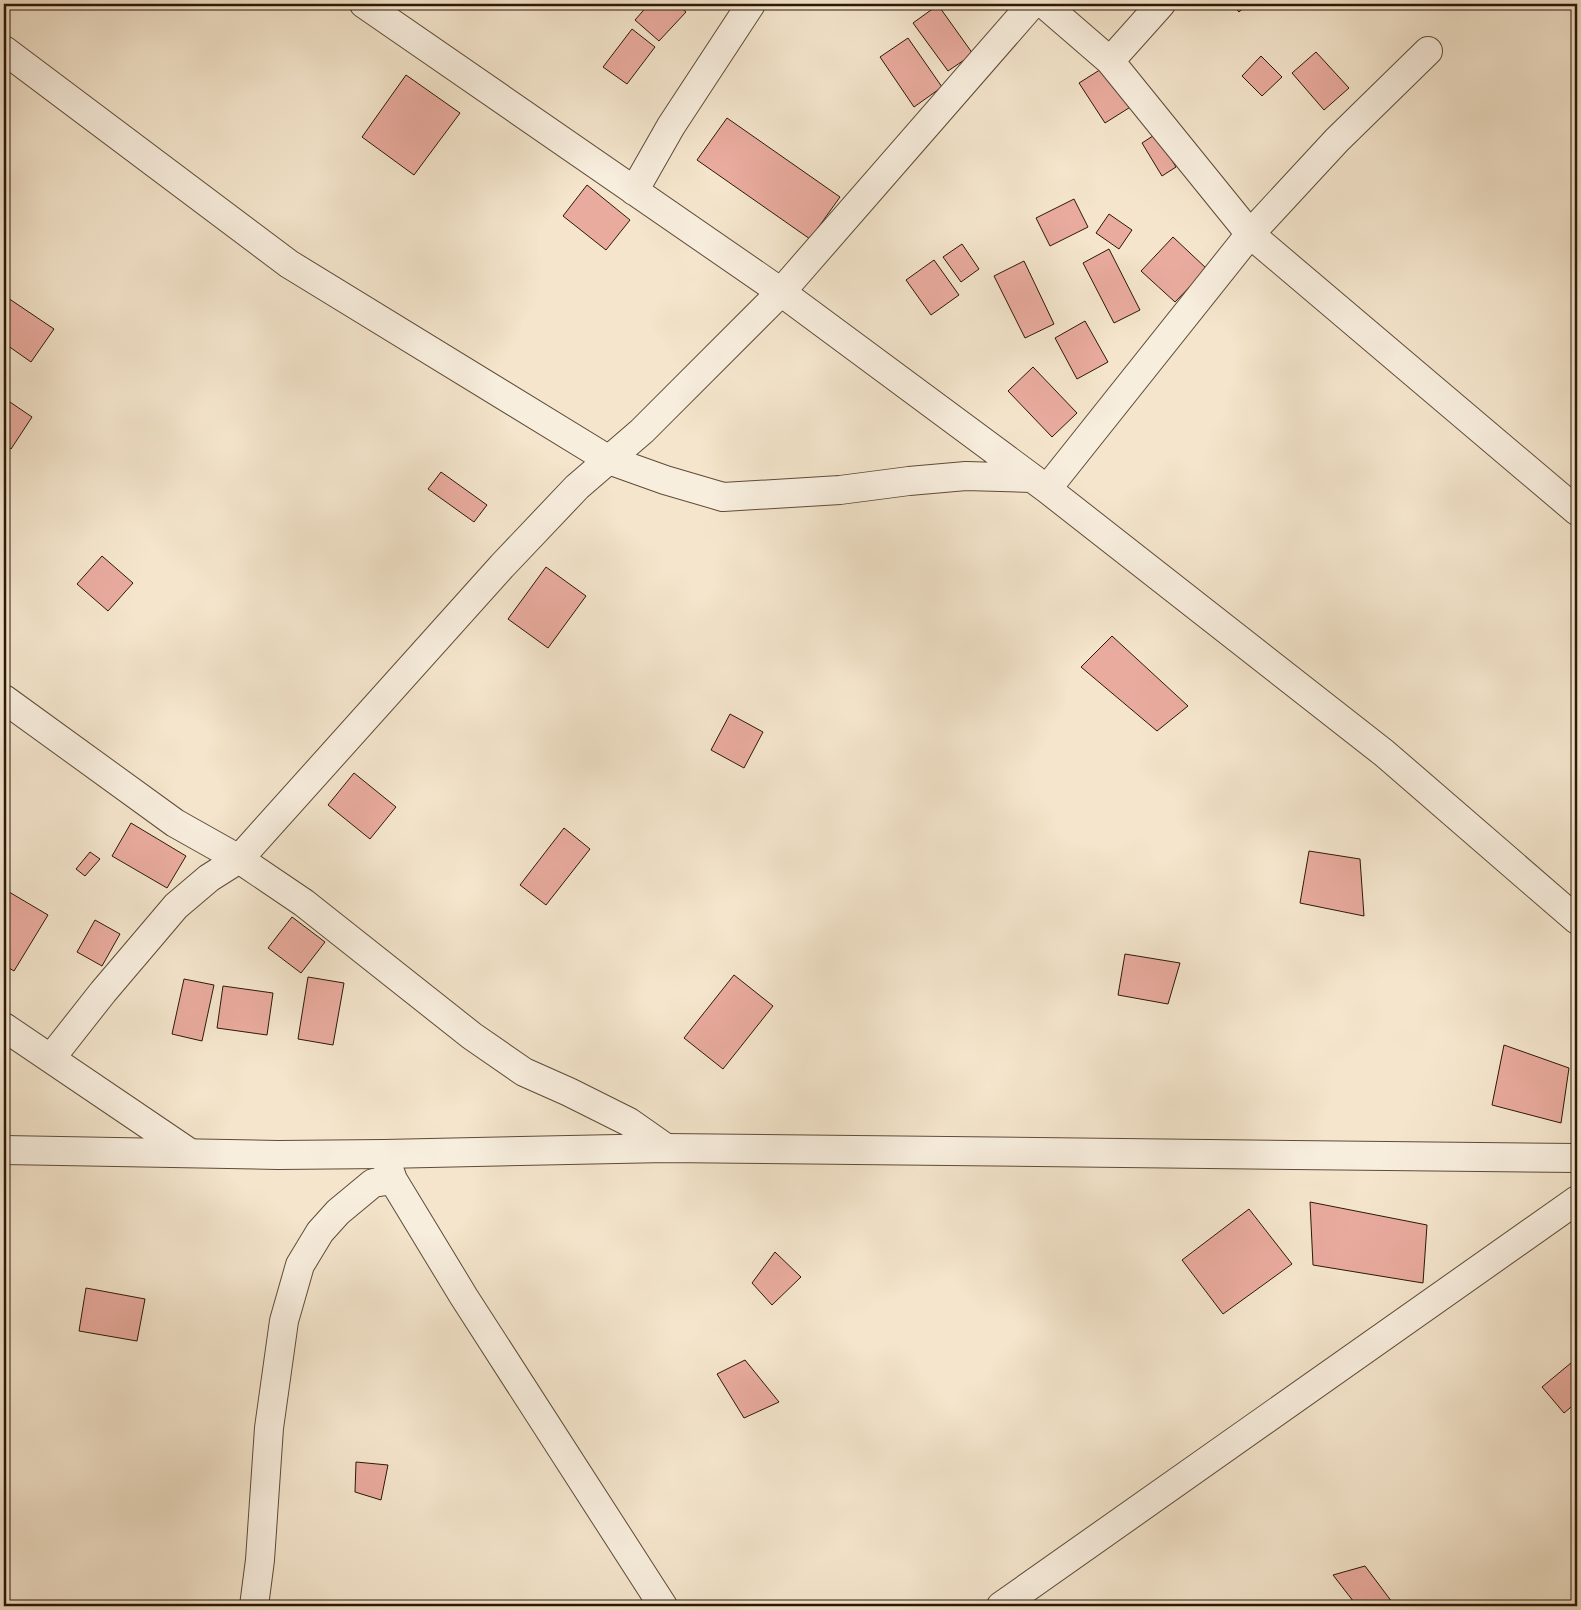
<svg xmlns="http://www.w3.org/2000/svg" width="1581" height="1610" viewBox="0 0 1581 1610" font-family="'IM FELL DW Pica',serif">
	<rect width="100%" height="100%" fill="#f4e5cc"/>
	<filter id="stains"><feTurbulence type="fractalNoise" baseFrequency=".004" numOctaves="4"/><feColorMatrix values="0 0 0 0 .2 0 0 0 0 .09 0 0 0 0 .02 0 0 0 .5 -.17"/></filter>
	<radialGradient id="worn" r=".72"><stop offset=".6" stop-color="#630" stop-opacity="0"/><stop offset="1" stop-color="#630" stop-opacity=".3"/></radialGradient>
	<path fill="#e9ab9e" stroke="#2c1807" d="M 649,4 L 677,4 L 686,12 L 659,41 L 635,20 Z
		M 1232,4 L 1248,4 L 1239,12 Z
		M 938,5 L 973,54 L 948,71 L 913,23 Z
		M 632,29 L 655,47 L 627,84 L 603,67 Z
		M 908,38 L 942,87 L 914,107 L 880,57 Z
		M 1316,52 L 1349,88 L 1324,110 L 1292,73 Z
		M 1261,56 L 1282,77 L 1262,96 L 1242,76 Z
		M 1106,66 L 1132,106 L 1105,123 L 1079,83 Z
		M 406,75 L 460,113 L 414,175 L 362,137 Z
		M 727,118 L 840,197 L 810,239 L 697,160 Z
		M 1156,134 L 1176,167 L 1162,176 L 1142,143 Z
		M 587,185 L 630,220 L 606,250 L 563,216 Z
		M 1074,199 L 1088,227 L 1050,246 L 1036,218 Z
		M 1109,214 L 1132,230 L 1119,249 L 1096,233 Z
		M 1173,237 L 1207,269 L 1175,302 L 1141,271 Z
		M 962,244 L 979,269 L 961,282 L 943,257 Z
		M 1109,249 L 1140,310 L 1114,323 L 1083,263 Z
		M 934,260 L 959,295 L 931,315 L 906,280 Z
		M 1024,261 L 1054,324 L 1025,338 L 994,276 Z
		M 5,296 L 54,329 L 31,362 L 4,343 L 4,298 Z
		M 1085,321 L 1108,362 L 1077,379 L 1055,338 Z
		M 1033,367 L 1077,413 L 1052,437 L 1008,391 Z
		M 4,398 L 32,417 L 11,449 L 4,444 Z
		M 441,472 L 487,505 L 474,522 L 428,489 Z
		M 102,556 L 133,583 L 108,611 L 77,584 Z
		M 546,567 L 586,596 L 548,648 L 508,619 Z
		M 1112,636 L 1188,706 L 1157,731 L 1081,667 Z
		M 730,714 L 763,732 L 744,768 L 711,750 Z
		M 354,773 L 396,807 L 370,839 L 328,805 Z
		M 131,823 L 186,856 L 167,888 L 112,856 Z
		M 564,828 L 590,849 L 546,905 L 520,885 Z
		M 1309,851 L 1360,859 L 1364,916 L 1300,903 Z
		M 90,852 L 100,859 L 85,876 L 76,869 Z
		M 4,889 L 48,915 L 14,971 L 4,965 Z
		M 292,917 L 325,942 L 301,973 L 268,948 Z
		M 95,920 L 120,934 L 102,966 L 77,952 Z
		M 1125,954 L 1180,963 L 1168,1004 L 1118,995 Z
		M 734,975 L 773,1006 L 723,1069 L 684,1038 Z
		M 308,977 L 344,983 L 333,1045 L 298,1039 Z
		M 184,979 L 214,985 L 202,1041 L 172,1034 Z
		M 223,986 L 273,993 L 267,1035 L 217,1028 Z
		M 1504,1045 L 1569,1068 L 1561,1123 L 1492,1105 Z
		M 1310,1202 L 1427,1225 L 1423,1283 L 1313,1265 Z
		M 1249,1209 L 1292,1264 L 1223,1314 L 1182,1260 Z
		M 775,1252 L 801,1277 L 772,1305 L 752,1283 Z
		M 1577,1253 L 1577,1300 L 1572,1300 Z
		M 86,1288 L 145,1299 L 137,1341 L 79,1331 Z
		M 1577,1358 L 1577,1402 L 1564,1413 L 1542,1387 Z
		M 745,1360 L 779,1402 L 744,1418 L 717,1374 Z
		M 356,1462 L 388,1465 L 381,1500 L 355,1492 Z
		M 1365,1566 L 1395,1606 L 1357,1606 L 1333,1575 Z"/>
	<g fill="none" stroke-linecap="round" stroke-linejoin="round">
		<defs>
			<path id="minor" d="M 364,4 L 781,292 L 1047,489 L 1384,753 L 1577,920
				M 1044,4 L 1110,61 L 1250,234 L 1577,511
				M 4,50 L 289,264 L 609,460 L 665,480 L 723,497 L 840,490 L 909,481 L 966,476 L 1031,478
				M 1110,61 L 1161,4
				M 634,191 L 671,126 L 751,4
				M 1047,489 L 1250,234 L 1337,140 L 1428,51
				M 4,699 L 175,823 L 239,859 L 304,903 L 472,1036 L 524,1072 L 569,1092 L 629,1122 L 666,1148
				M 4,1027 L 190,1153
				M 51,1058 L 103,992 L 176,906 L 209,878 L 239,859 L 502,566 L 577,487 L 642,431 L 781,292 L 1032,4
				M 384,1154 L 393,1180 L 464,1297 L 663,1606
				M 254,1606 L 260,1560 L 269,1428 L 284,1321 L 300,1265 L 320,1232 L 338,1212 L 373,1183 L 393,1180
				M 1001,1606 L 1577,1200"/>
			<path id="tertiary" d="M 4,1150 L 278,1155 L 384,1154 L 666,1148 L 1577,1158"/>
		</defs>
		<use href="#minor" stroke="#5e4b38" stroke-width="30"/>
		<use href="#tertiary" stroke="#5e4b38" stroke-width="30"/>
		<use href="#minor" stroke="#f8eede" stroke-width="28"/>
		<use href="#tertiary" stroke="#f8eede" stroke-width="28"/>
	</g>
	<rect width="1581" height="1610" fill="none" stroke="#f4e5cc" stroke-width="20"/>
	<rect x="5" y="5" width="1571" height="1600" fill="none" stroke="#2c1807" stroke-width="2.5"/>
	<rect x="10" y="10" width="1561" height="1590" fill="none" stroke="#2c1807"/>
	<rect width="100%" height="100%" filter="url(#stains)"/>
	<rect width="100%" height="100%" fill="url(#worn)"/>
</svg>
